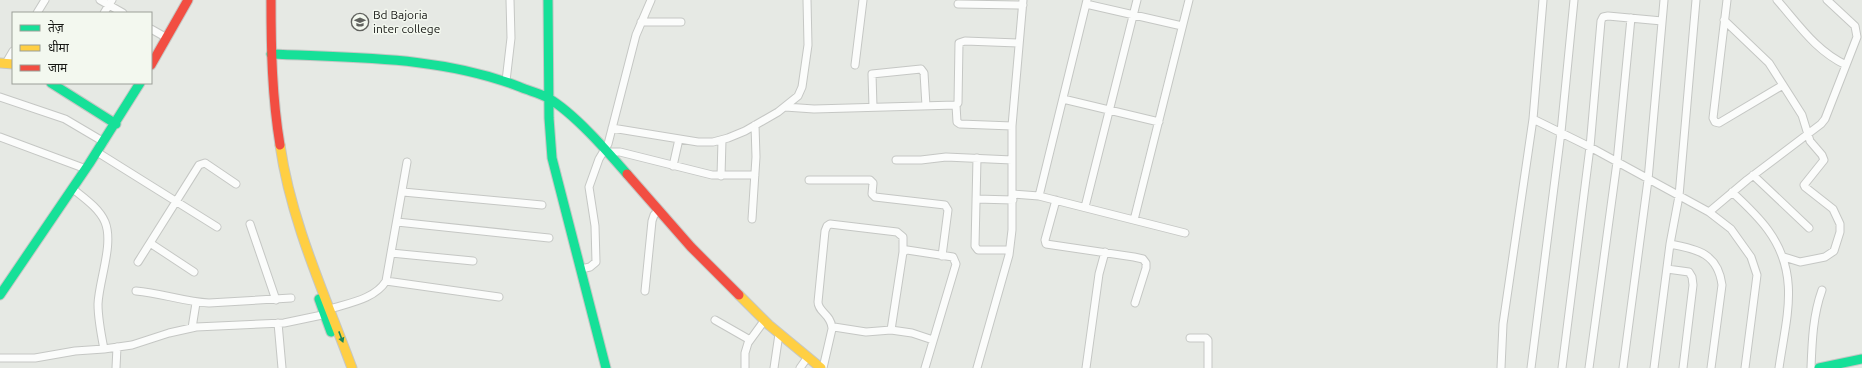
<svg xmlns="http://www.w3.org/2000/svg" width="1862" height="368" viewBox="0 0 1862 368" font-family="Ubuntu,'Noto Sans Devanagari',sans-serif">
	<rect width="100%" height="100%" fill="#e6e9e4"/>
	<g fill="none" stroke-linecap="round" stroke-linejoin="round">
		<defs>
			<path id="street" d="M 100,0 L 123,13
				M 1727,0 L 1713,118 L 1715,122 L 1719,123 L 1783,85
				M 1777,0 C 1799,25 1816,51 1846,65
				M 958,4 L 1023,5
				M 1086,4 L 1182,26
				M 37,13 L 45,0
				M 104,13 L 112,0
				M 1724,20 L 1769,63 L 1802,115 L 1810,141 L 1822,155 L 1824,160 L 1804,185 L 1805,187 L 1833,209 L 1840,224 L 1840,232 L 1834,251 L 1825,257 L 1800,262 L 1784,257
				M 641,22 L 681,22
				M 151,29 L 167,38
				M 6,63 L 13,51
				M 855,65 L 863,0
				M 506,81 L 511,38 L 510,0
				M 0,97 L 65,119 L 104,142
				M 1063,99 L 1159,122
				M 956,105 L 957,122 L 960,124 L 1012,126
				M 785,107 L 814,109 L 956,105 L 958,103 L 959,43 L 965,41 L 1019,43
				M 873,107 L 872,74 L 921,69 L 924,73 L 926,106
				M 1533,119 L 1543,0
				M 612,128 L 698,142 L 713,142 L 728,138 L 745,131 L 778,112 L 798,96 L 802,87 L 808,45 L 807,0
				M 0,137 L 86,169
				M 97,152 L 217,227
				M 608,152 L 620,152 L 712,175 L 755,175
				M 977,158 L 975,246 L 978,250 L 1009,250
				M 896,160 L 921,160 L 946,157 L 1012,160
				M 673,166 L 679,139
				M 1753,175 L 1809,228
				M 721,176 L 722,140
				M 809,180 L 870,180 L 873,183 L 872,194 L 875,197 L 945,205 L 948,210 L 942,256
				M 73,189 C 84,198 99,208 105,222 C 114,244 99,280 98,304 C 98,319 101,334 104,349
				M 403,192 L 542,205
				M 1732,192 C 1745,204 1758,216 1768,230 C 1801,275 1786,318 1779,368
				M 1013,194 L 1039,196 L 1087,0
				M 1039,196 L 1185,233
				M 976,199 L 1013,200
				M 1056,200 L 1045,240 L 1046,244 L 1134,257 L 1143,259 L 1146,263 L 1146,268 L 1135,303
				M 1085,207 L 1137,0
				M 1709,212 L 1747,180 L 1821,124 L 1825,119 L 1857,37 L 1855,26 L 1827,0
				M 752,219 L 756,157 L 755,125
				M 1134,220 L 1189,0
				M 397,222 L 549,238
				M 250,224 L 276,300
				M 150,243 L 194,272
				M 1670,244 C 1698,249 1718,254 1722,285 L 1711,368
				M 391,253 L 473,261
				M 138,262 L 199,165 L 205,163 L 236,184
				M 581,269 L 590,267 L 596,262 L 595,226 L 589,187 L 599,159 L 608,144 L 636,35 L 651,0
				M 1667,269 L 1689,272 L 1692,277 L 1693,285 L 1683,368
				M 386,281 L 499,297
				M 136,291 C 161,293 185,302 209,303 L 291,298
				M 645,291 L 652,221 L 654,215 L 658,211
				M 330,309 C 349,303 375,299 386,281 L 407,162
				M 715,320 L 750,340
				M 278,323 L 282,368
				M 192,328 L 196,303
				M 832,328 C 831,314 818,312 818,302 L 825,231 L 827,226 L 830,224 L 897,232 L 903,237 L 903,252
				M 891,330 L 903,252 L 907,250 L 953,257 L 956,264 L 925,368
				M 1190,338 L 1206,338 L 1208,340 L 1208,368
				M 0,358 L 35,358 L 75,351 L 104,349 L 132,345 L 169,333 L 196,327 L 284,323 L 327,314
				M 116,368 L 117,347
				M 745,368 L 745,353 L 748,343 L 764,321
				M 774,368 L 779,334
				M 800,368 L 807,358
				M 823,368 L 832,329 L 834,327 L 866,332 L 891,330 L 912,333 L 933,340
				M 977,368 L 1009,255 L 1012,230 L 1012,126 L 1023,0
				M 1086,368 L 1099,274 L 1105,252
				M 1501,368 L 1503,324 L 1533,119 L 1590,147 L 1709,212 L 1731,229 L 1751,257 L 1757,275 L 1745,368
				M 1531,368 L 1561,132 L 1574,0
				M 1562,368 L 1590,147 L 1601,21 L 1603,17 L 1608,16 L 1662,21
				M 1589,368 L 1617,162 L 1631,18
				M 1623,368 L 1648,180 L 1664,0
				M 1654,368 L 1670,244 L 1679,196 L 1696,0
				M 1811,368 C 1812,341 1813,315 1822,290"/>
			<path id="fast" d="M 548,0 L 549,118 L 552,158 L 606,368
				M 271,54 C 354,58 441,56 520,87 C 529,91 540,93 548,98 C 574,113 607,151 627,174
				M 51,83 L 116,124
				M 0,295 L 89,164 L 140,83
				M 319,299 L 331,332
				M 1819,368 L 1862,359"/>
			<path id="slow" d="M 0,63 L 13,64
				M 280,145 C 291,222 325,295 352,368
				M 739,295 L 769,325 L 821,368"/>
			<path id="jam" d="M 271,0 C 271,49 272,97 280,145
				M 151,65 L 188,0
				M 627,174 L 691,247 L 739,295"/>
		</defs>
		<use href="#street" stroke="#c5c7c4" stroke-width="9"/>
		<use href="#fast" stroke="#c5c7c4" stroke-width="11"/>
		<use href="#slow" stroke="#c5c7c4" stroke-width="11"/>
		<use href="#jam" stroke="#c5c7c4" stroke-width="11"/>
		<use href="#street" stroke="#fbfcfb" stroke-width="7"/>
		<use href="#fast" stroke="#16e098" stroke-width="9"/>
		<use href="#slow" stroke="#ffcf43" stroke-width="9"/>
		<use href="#jam" stroke="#f24e42" stroke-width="9"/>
	</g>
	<defs><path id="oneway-solid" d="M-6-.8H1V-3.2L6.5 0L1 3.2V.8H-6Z"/></defs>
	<use fill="#17865e" href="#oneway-solid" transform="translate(341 337) rotate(69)"/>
	<defs>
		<symbol id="school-ring" viewBox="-11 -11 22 22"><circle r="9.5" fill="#f3f8ef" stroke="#60625e" stroke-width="1.5"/><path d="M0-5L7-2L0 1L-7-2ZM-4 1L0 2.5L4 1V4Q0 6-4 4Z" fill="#60625e"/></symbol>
	</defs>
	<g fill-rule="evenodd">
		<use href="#school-ring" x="350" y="12" width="20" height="20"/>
	</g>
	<g text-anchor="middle" stroke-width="3" stroke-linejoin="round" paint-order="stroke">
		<g font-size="12" fill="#181916" stroke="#f3f8ef" text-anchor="start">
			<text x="373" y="19">Bd Bajoria<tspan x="373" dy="14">inter college</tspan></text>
		</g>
	</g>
	<rect x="12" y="12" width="140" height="72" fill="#f3f8ef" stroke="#9b9f98"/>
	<rect x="20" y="25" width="20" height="6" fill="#16e098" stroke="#9b9f98"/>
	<text x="48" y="32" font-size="12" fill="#181916">तेज़</text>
	<rect x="20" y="45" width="20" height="6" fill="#ffcf43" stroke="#9b9f98"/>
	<text x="48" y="52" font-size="12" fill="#181916">धीमा</text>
	<rect x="20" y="65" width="20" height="6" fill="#f24e42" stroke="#9b9f98"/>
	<text x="48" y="72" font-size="12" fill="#181916">जाम</text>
</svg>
